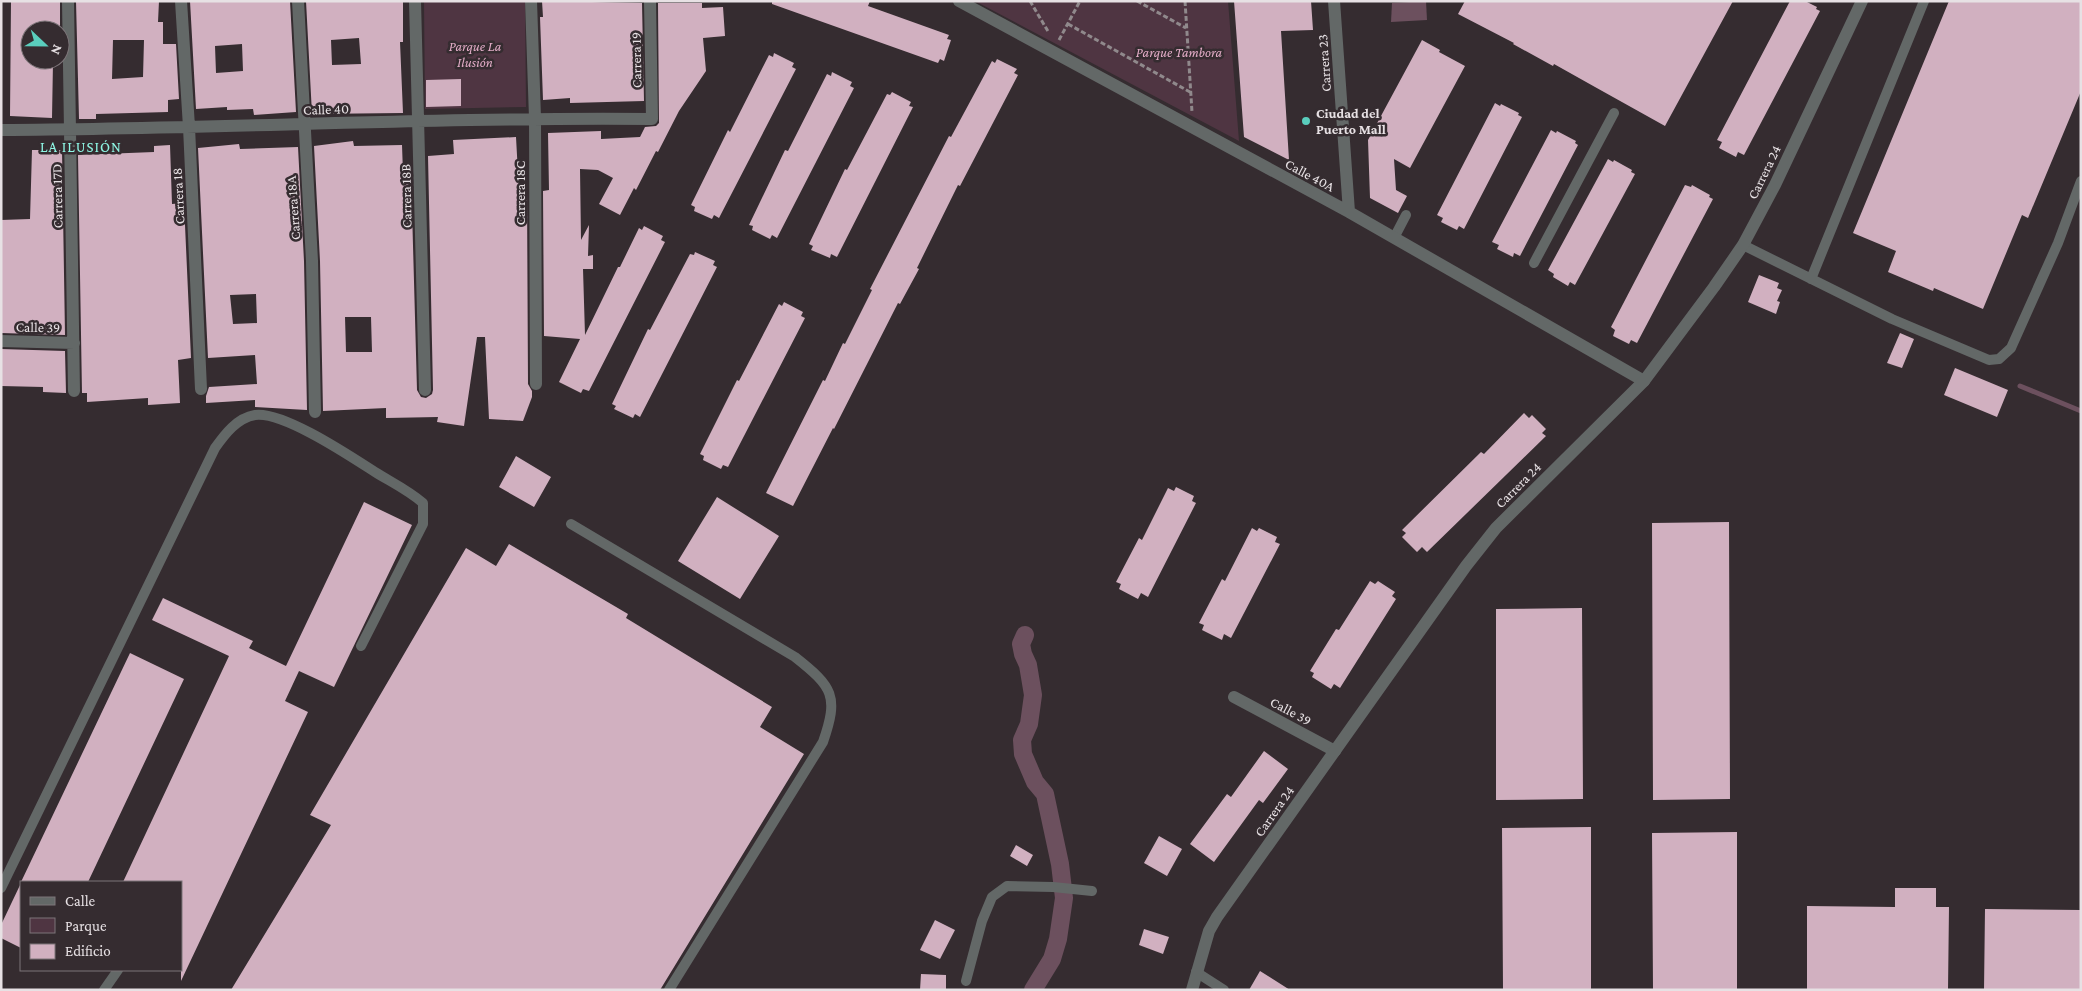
<svg xmlns="http://www.w3.org/2000/svg" width="2082" height="991" viewBox="0 0 2082 991" font-family="'Crimson Pro',serif">
	<rect width="100%" height="100%" fill="#352c30"/>
	<path fill="#4f3542" d="M 424,1 L 525,1 L 526,107 L 425,109 Z
		M 975,1 L 1228,1 L 1239,141 Z"/>
	<path fill="#6c505e" d="M 1426,1 L 1427,20 L 1391,22 L 1392,3 Z"/>
	<g fill="none" stroke-linecap="round" stroke-linejoin="round">
		<path stroke="#6c505e" stroke-width="5" d="M 2020,386 L 2081,411"/>
		<path stroke="#6c505e" stroke-width="18" d="M 1025,635 L 1021,644 L 1023,654 L 1028,665 L 1033,695 L 1029,724 L 1022,740 L 1023,754 L 1035,782 L 1045,794 L 1060,864 L 1064,898 L 1058,939 L 1052,959 L 1033,990"/>
	</g>
	<path fill="#d1b0c0" fill-rule="evenodd" d="M 11,1 L 60,1 L 60,30 L 30,30 L 30,62 L 53,62 L 52,118 L 10,116 Z
		M 76,1 L 159,1 L 158,22 L 163,22 L 163,44 L 176,44 L 179,99 L 168,100 L 168,112 L 96,114 L 96,119 L 79,119 ZM 113,40 L 144,40 L 143,77 L 112,79 Z
		M 190,1 L 290,1 L 296,112 L 254,115 L 253,109 L 227,110 L 227,107 L 196,109 ZM 242,44 L 243,71 L 216,73 L 215,46 Z
		M 306,1 L 403,1 L 403,42 L 400,42 L 403,113 L 312,114 ZM 359,38 L 361,64 L 332,65 L 331,40 Z
		M 542,1 L 642,3 L 644,101 L 570,103 L 570,98 L 543,100 L 540,17 L 543,17 Z
		M 772,1 L 870,1 L 868,6 L 949,35 L 947,39 L 951,40 L 944,61 L 940,59 L 938,63 L 772,4 Z
		M 1234,1 L 1311,1 L 1313,30 L 1281,31 L 1289,160 L 1244,137 Z
		M 1465,1 L 1733,1 L 1665,126 L 1595,87 L 1554,64 L 1553,66 L 1513,44 L 1514,43 L 1458,14 Z
		M 1790,1 L 1805,1 L 1817,7 L 1816,9 L 1820,11 L 1744,155 L 1738,152 L 1736,157 L 1719,148 L 1722,142 L 1717,140 Z
		M 1949,1 L 2081,1 L 2081,91 L 2028,218 L 2022,215 L 1983,309 L 1934,288 L 1933,291 L 1888,272 L 1896,251 L 1853,233 Z
		M 658,3 L 702,3 L 702,8 L 723,7 L 725,36 L 703,38 L 706,71 L 679,111 L 658,152 L 656,151 L 636,190 L 634,188 L 620,215 L 599,204 L 613,178 L 598,170 L 580,169 L 581,240 L 589,225 L 588,256 L 593,255 L 593,269 L 583,269 L 585,335 L 618,267 L 620,267 L 639,228 L 642,230 L 644,226 L 663,236 L 661,240 L 665,242 L 589,391 L 583,389 L 581,393 L 559,382 L 580,339 L 544,336 L 543,191 L 549,190 L 548,133 L 601,131 L 601,139 L 640,137 L 645,127 L 656,126 L 659,123 Z
		M 1422,40 L 1440,50 L 1439,52 L 1465,66 L 1410,168 L 1394,159 L 1396,190 L 1407,196 L 1398,213 L 1370,198 L 1368,140 Z
		M 774,53 L 794,63 L 792,67 L 796,69 L 719,218 L 714,215 L 712,219 L 694,211 L 695,207 L 691,205 L 728,130 L 730,132 L 769,55 L 773,57 Z
		M 997,59 L 1017,69 L 1014,73 L 1018,75 L 960,186 L 958,185 L 917,268 L 919,269 L 900,304 L 898,303 L 834,429 L 833,428 L 793,506 L 766,493 L 823,380 L 825,381 L 843,343 L 845,344 L 872,290 L 870,289 L 949,136 L 951,137 L 992,61 L 995,63 Z
		M 832,72 L 852,82 L 850,86 L 854,88 L 777,238 L 772,235 L 770,239 L 752,230 L 753,226 L 749,225 L 785,150 L 788,151 L 827,74 L 831,76 Z
		M 461,79 L 461,106 L 426,107 L 426,80 Z
		M 892,92 L 911,102 L 909,106 L 913,107 L 837,257 L 831,254 L 830,258 L 811,250 L 813,246 L 809,244 L 845,169 L 847,170 L 887,94 L 890,95 Z
		M 1495,103 L 1500,106 L 1501,104 L 1519,113 L 1518,115 L 1522,117 L 1464,229 L 1459,226 L 1457,230 L 1441,222 L 1443,218 L 1437,215 Z
		M 1551,130 L 1556,133 L 1557,131 L 1576,141 L 1575,143 L 1578,145 L 1520,256 L 1514,253 L 1513,257 L 1497,249 L 1499,245 L 1492,242 Z
		M 516,137 L 519,192 L 527,191 L 528,384 L 532,391 L 532,397 L 523,421 L 489,419 L 485,337 L 477,337 L 464,426 L 437,422 L 438,417 L 386,418 L 386,408 L 323,411 L 320,261 L 314,146 L 353,141 L 354,146 L 402,145 L 403,173 L 411,173 L 417,390 L 421,397 L 426,398 L 432,394 L 433,390 L 428,156 L 454,154 L 453,140 ZM 345,317 L 371,317 L 372,352 L 346,352 Z
		M 239,144 L 240,149 L 298,147 L 304,261 L 307,410 L 255,407 L 255,400 L 206,403 L 206,396 L 209,387 L 257,384 L 255,355 L 208,358 L 198,148 ZM 256,294 L 257,323 L 233,324 L 230,295 Z
		M 170,145 L 172,204 L 184,203 L 191,358 L 178,360 L 180,403 L 148,405 L 148,398 L 87,402 L 87,393 L 82,393 L 78,155 L 154,152 L 154,146 Z
		M 32,150 L 62,150 L 65,335 L 1,333 L 1,220 L 30,219 Z
		M 1608,159 L 1613,162 L 1614,160 L 1632,170 L 1631,172 L 1635,174 L 1575,285 L 1570,282 L 1568,286 L 1553,277 L 1554,274 L 1548,270 Z
		M 1685,185 L 1691,187 L 1692,185 L 1710,195 L 1709,197 L 1713,199 L 1637,343 L 1631,340 L 1629,344 L 1613,336 L 1615,330 L 1611,327 Z
		M 695,252 L 715,261 L 713,265 L 717,267 L 640,417 L 635,414 L 633,418 L 614,409 L 616,406 L 612,404 L 648,329 L 650,330 L 690,254 L 694,255 Z
		M 1759,275 L 1779,283 L 1777,288 L 1782,290 L 1777,301 L 1780,302 L 1776,314 L 1748,302 Z
		M 784,302 L 803,312 L 801,316 L 805,318 L 728,467 L 723,465 L 721,469 L 703,460 L 704,456 L 700,454 L 737,380 L 739,381 L 779,304 L 782,306 Z
		M 1900,333 L 1914,339 L 1902,368 L 1887,363 Z
		M 1,349 L 65,351 L 66,393 L 43,392 L 43,387 L 1,386 Z
		M 1955,368 L 2008,390 L 1997,417 L 1944,395 Z
		M 1524,413 L 1529,418 L 1532,415 L 1546,429 L 1542,433 L 1546,436 L 1427,552 L 1422,547 L 1417,552 L 1402,537 L 1406,533 L 1402,530 L 1481,452 L 1484,454 Z
		M 516,456 L 551,477 L 534,507 L 499,487 Z
		M 1176,487 L 1194,496 L 1192,501 L 1196,503 L 1148,597 L 1141,593 L 1138,599 L 1119,589 L 1121,584 L 1116,582 L 1139,538 L 1142,540 L 1168,488 L 1174,491 Z
		M 717,497 L 779,536 L 740,599 L 678,561 Z
		M 364,502 L 412,525 L 334,687 L 299,671 L 285,701 L 308,712 L 181,981 L 181,882 L 123,882 L 229,656 L 152,620 L 163,598 L 253,641 L 249,648 L 286,666 Z
		M 1729,522 L 1730,799 L 1653,800 L 1652,523 Z
		M 1252,528 L 1257,531 L 1259,528 L 1277,537 L 1275,542 L 1280,544 L 1231,638 L 1224,634 L 1222,640 L 1202,630 L 1204,625 L 1199,623 L 1222,579 L 1225,581 Z
		M 509,544 L 628,614 L 626,618 L 772,707 L 760,727 L 804,754 L 660,990 L 231,990 L 331,825 L 310,815 L 466,548 L 496,566 Z
		M 1370,581 L 1375,584 L 1378,581 L 1395,592 L 1392,596 L 1396,599 L 1340,688 L 1334,684 L 1331,689 L 1312,677 L 1314,673 L 1310,671 L 1336,629 L 1339,630 Z
		M 1582,608 L 1583,799 L 1496,800 L 1496,609 Z
		M 130,653 L 184,679 L 88,882 L 21,882 Z
		M 1264,751 L 1288,769 L 1263,803 L 1259,800 L 1214,862 L 1190,844 L 1227,794 L 1231,797 Z
		M 1591,827 L 1591,990 L 1503,990 L 1502,828 Z
		M 1737,832 L 1737,990 L 1653,990 L 1652,833 Z
		M 1159,836 L 1182,849 L 1167,876 L 1144,863 Z
		M 1016,845 L 1033,855 L 1027,866 L 1010,856 Z
		M 21,883 L 21,948 L 1,938 L 1,925 Z
		M 1895,888 L 1936,888 L 1936,907 L 1949,907 L 1948,990 L 1807,990 L 1807,906 L 1895,907 Z
		M 1985,909 L 2081,910 L 2081,990 L 1984,990 Z
		M 935,920 L 955,930 L 940,959 L 920,950 Z
		M 1144,929 L 1169,937 L 1163,954 L 1139,945 Z
		M 1260,971 L 1290,990 L 1249,990 Z
		M 921,974 L 946,975 L 946,990 L 920,990 Z"/>
	<g fill="none" stroke-linecap="round" stroke-linejoin="round">
		<path stroke="#90898c" stroke-width="3" stroke-dasharray="5 2.5" stroke-linecap="butt" d="M 1030,1 L 1049,33
			M 1137,1 L 1186,28
			M 1185,1 L 1192,112
			M 1068,24 L 1190,92
			M 1059,40 L 1080,1"/>
		<path stroke="#636867" stroke-width="10" d="M 1394,238 L 1406,215
			M 1743,245 L 1892,319 L 1989,360 L 1999,359 L 2011,348 L 2058,243 L 2081,181
			M 1534,263 L 1614,113
			M 1811,279 L 1924,1
			M 571,524 L 795,657 C 833,687 839,696 823,742 L 669,990
			M 1,888 L 215,448 C 225,434 237,418 255,415 C 283,411 350,456 375,472 C 391,482 408,490 423,503 L 423,524 L 361,646
			M 1196,972 L 1224,990
			M 966,981 L 982,921 L 992,897 L 1007,886 L 1053,887 L 1092,891
			M 104,990 L 118,970"/>
		<path stroke="#636867" stroke-width="12" d="M 68,1 L 74,391
			M 181,1 L 189,127 L 201,389
			M 298,1 L 312,261 L 315,412
			M 415,1 L 425,390
			M 531,1 L 535,118 L 536,384
			M 959,1 L 1349,212 L 1644,381
			M 1334,1 L 1349,212
			M 1,130 C 218,129 435,117 652,119 L 650,1
			M 1,341 L 74,343
			M 1234,697 L 1335,751"/>
		<path stroke="#636867" stroke-width="12" d="M 1192,990 L 1209,931 L 1217,917 L 1466,566 L 1496,528 L 1644,381 L 1714,287 L 1743,245 L 1775,185 L 1862,1"/>
	</g>
	<circle fill="#5acebd" stroke="#352c30" stroke-width="2" cx="1306" cy="121" r="5"/>
	<g text-anchor="middle" stroke-width="5" stroke-linejoin="round" paint-order="stroke">
		<g font-size="14" font-style="italic" fill="#e3acc7" stroke="#352c30">
			<text x="475" y="51">Parque La<tspan x="475" dy="16">Ilusión</tspan></text>
			<text x="1179" y="57">Parque Tambora</text>
		</g>
		<g font-size="14" fill="#e7e1e4" stroke="#352c30">
			<text transform="translate(636 60) rotate(-91)" y="5">Carrera 19</text>
			<text transform="translate(1324 63) rotate(-94)" y="5">Carrera 23</text>
			<text transform="translate(326 109) rotate(-2)" y="5">Calle 40</text>
			<text transform="translate(1764 172) rotate(-64)" y="5">Carrera 24</text>
			<text transform="translate(1310 175) rotate(28)" y="5">Calle 40A</text>
			<text transform="translate(520 193) rotate(-90)" y="5">Carrera 18C</text>
			<text transform="translate(57 196) rotate(-91)" y="5">Carrera 17D</text>
			<text transform="translate(178 196) rotate(-93)" y="5">Carrera 18</text>
			<text transform="translate(406 196) rotate(-91)" y="5">Carrera 18B</text>
			<text transform="translate(293 208) rotate(-94)" y="5">Carrera 18A</text>
			<text transform="translate(38 327) rotate(1)" y="5">Calle 39</text>
			<text transform="translate(1518 485) rotate(-45)" y="5">Carrera 24</text>
			<text transform="translate(1291 711) rotate(28)" y="5">Calle 39</text>
			<text transform="translate(1274 811) rotate(-55)" y="5">Carrera 24</text>
		</g>
		<g font-size="14" font-weight="bold" fill="#e7e1e4" stroke="#352c30" text-anchor="start">
			<text x="1316" y="118">Ciudad del<tspan x="1316" dy="16">Puerto Mall</tspan></text>
		</g>
		<g font-size="15" letter-spacing="1" fill="#8ef6e4" stroke="#352c30">
			<text x="81" y="152">LA ILUSIÓN</text>
		</g>
	</g>
	<rect width="2082" height="991" fill="none" stroke="#e7e1e4" stroke-width="5"/>
	<rect x="20" y="881" width="162" height="90" fill="#352c30" stroke="#7c7478"/>
	<rect x="30" y="897" width="25" height="8" fill="#636867" stroke="#7c7478"/>
	<text x="65" y="906" font-size="15" fill="#e7e1e4">Calle</text>
	<rect x="30" y="918" width="25" height="15" fill="#4f3542" stroke="#7c7478"/>
	<text x="65" y="931" font-size="15" fill="#e7e1e4">Parque</text>
	<rect x="30" y="944" width="25" height="15" fill="#d1b0c0" stroke="#7c7478"/>
	<text x="65" y="956" font-size="15" fill="#e7e1e4">Edificio</text>
	<g transform="translate(45 45) rotate(112)"><circle r="24" fill="#352c30" stroke="#7c7478"/>
	<path d="M0-4L9 19L0 12L-9 19Z" fill="#5acebd"/>
	<text y="-8" font-size="14" font-weight="bold" text-anchor="middle" fill="#e7e1e4">N</text>
	</g>
</svg>
